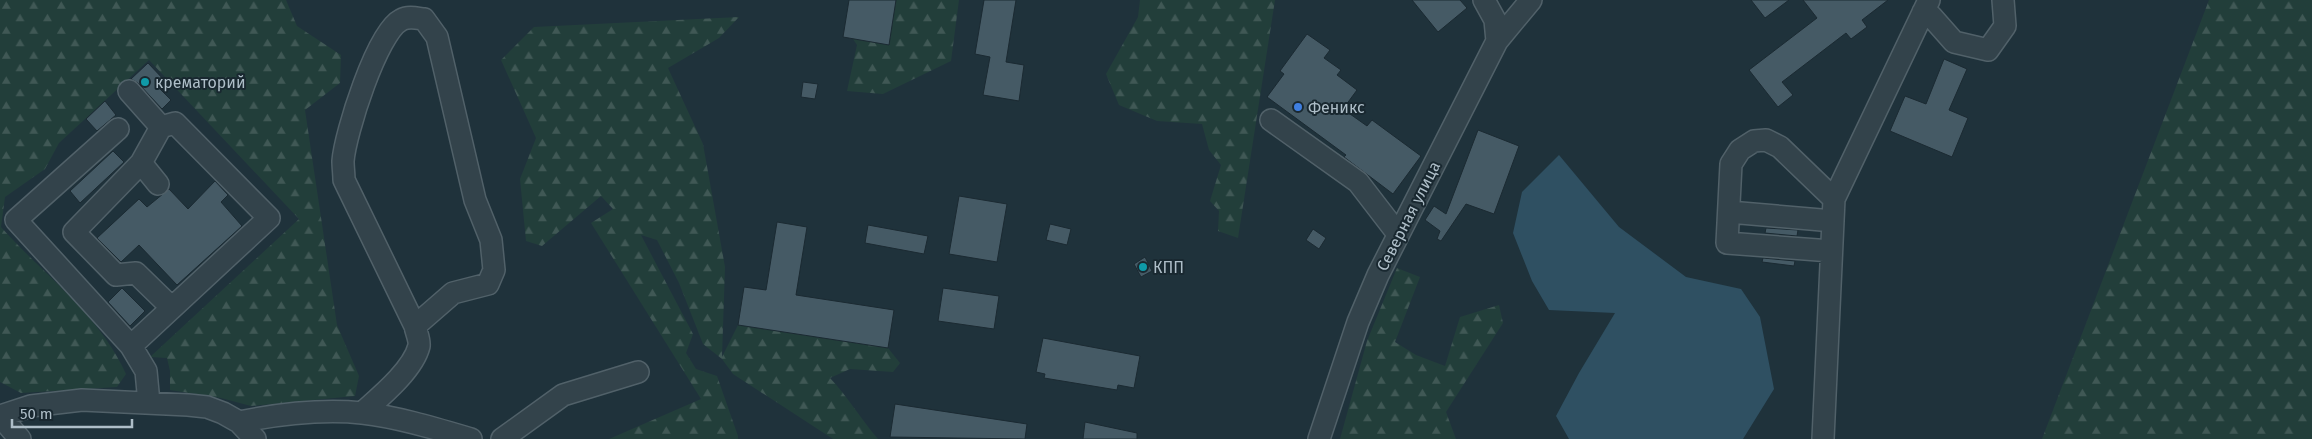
<svg xmlns="http://www.w3.org/2000/svg" width="2312" height="439" viewBox="0 0 2312 439" font-family="'Fira Sans',sans-serif">
	<defs>
		<pattern id="forest-firs" width="22" height="20" patternUnits="userSpaceOnUse" patternTransform="scale(1.25)"><rect width="22" height="20" fill="#223e3a"/><path d="M5 1l3.5 6h-7zM16 11l3.5 6h-7z" fill="#405855"/></pattern>
	</defs>
	<rect width="100%" height="100%" fill="#1f323b"/>
	<path fill="url(#forest-firs)" d="M 0,0 L 286,0 L 297,26 L 341,55 L 340,83 L 305,110 L 337,325 L 359,376 L 355,396 L 251,406 L 221,398 L 170,390 L 170,371 L 167,358 L 150,357 L 299,219 L 149,60 L 59,143 L 45,169 L 5,197 L 1,227 C 44,275 99,314 126,374 L 117,387 L 21,393 L 0,382 Z
		M 896,0 L 959,0 L 951,61 L 883,94 L 847,91 L 857,45 L 853,39 L 889,45 Z
		M 1140,0 L 1275,0 L 1238,238 L 1218,231 L 1219,211 L 1210,201 L 1221,165 L 1209,150 L 1202,124 L 1157,121 L 1119,105 L 1106,74 L 1138,17 Z
		M 2209,0 L 2312,0 L 2312,439 L 2042,439 Z
		M 739,17 L 719,38 L 668,68 L 703,144 L 725,267 L 722,357 L 738,325 L 888,348 L 900,363 L 893,372 L 850,369 L 830,378 C 848,397 861,419 878,439 L 833,439 L 733,374 L 722,359 L 703,344 L 679,283 L 657,240 L 641,235 L 693,334 L 686,353 L 696,369 L 717,376 L 738,436 L 738,439 L 609,439 L 701,399 L 591,223 L 613,209 L 601,196 L 542,246 L 526,241 L 520,179 L 536,138 L 501,60 L 534,27 Z
		M 1397,268 L 1420,277 L 1395,342 L 1416,355 L 1445,366 L 1460,317 L 1499,305 L 1503,323 L 1446,412 L 1456,439 L 1340,439 L 1367,341 Z"/>
	<path fill="#2f5062" d="M 1559,155 L 1619,227 L 1686,277 L 1741,289 L 1760,317 L 1774,389 L 1743,439 L 1569,439 L 1556,416 L 1579,373 L 1615,313 L 1549,310 L 1532,281 L 1513,233 L 1522,192 Z"/>
	<path fill="#455a65" stroke="#1b2a32" d="M 849,0 L 896,0 L 889,45 L 843,37 Z
		M 984,0 L 1016,0 L 1006,62 L 1024,65 L 1019,101 L 983,95 L 990,57 L 975,54 Z
		M 1412,0 L 1460,0 L 1467,8 L 1438,32 Z
		M 1751,0 L 1789,0 L 1765,18 Z
		M 1803,0 L 1888,0 L 1862,20 L 1867,27 L 1851,39 L 1846,33 L 1782,82 L 1793,95 L 1778,107 L 1749,70 L 1817,18 Z
		M 1307,34 L 1330,50 L 1324,58 L 1341,70 L 1337,75 L 1357,90 L 1343,109 L 1367,126 L 1372,120 L 1421,156 L 1393,194 L 1344,157 L 1346,155 L 1267,97 L 1284,74 L 1280,71 Z
		M 1944,59 L 1967,69 L 1949,110 L 1968,118 L 1952,157 L 1890,131 L 1905,96 L 1926,104 Z
		M 148,63 L 165,81 L 158,87 L 171,100 L 162,109 L 138,83 L 131,79 Z
		M 803,82 L 818,84 L 815,99 L 801,97 Z
		M 105,101 L 116,115 L 97,131 L 86,119 Z
		M 1478,130 L 1519,146 L 1494,214 L 1466,204 L 1441,241 L 1437,239 L 1440,231 L 1425,220 L 1434,206 L 1446,214 Z
		M 113,151 L 124,162 L 80,203 L 70,191 Z
		M 215,181 L 228,195 L 221,202 L 242,226 L 177,285 L 139,245 L 121,262 L 97,238 L 139,199 L 147,207 L 169,189 L 188,209 Z
		M 959,196 L 1007,204 L 997,262 L 949,254 Z
		M 777,222 L 807,227 L 796,295 L 894,310 L 888,348 L 738,325 L 744,287 L 766,290 Z
		M 1050,224 L 1071,229 L 1067,245 L 1046,240 Z
		M 868,225 L 928,236 L 924,254 L 865,243 Z
		M 1766,228 L 1798,230 L 1797,236 L 1765,233 Z
		M 1313,229 L 1326,238 L 1319,249 L 1306,240 Z
		M 1145,257 L 1152,271 L 1141,277 L 1134,264 Z
		M 1763,258 L 1795,261 L 1794,266 L 1762,262 Z
		M 122,288 L 145,311 L 130,326 L 108,302 Z
		M 943,288 L 999,296 L 994,329 L 938,321 Z
		M 1043,338 L 1140,356 L 1134,388 L 1118,385 L 1117,390 L 1044,378 L 1045,374 L 1036,372 Z
		M 895,404 L 1027,424 L 1025,439 L 890,437 Z
		M 1085,422 L 1137,433 L 1137,439 L 1083,439 Z"/>
	<g fill="none" stroke-linecap="round" stroke-linejoin="round">
		<defs>
			<path id="minor" d="M 1923,12 L 1931,16 L 1954,42 L 1988,50 L 2005,26 L 2003,0
				M 1497,41 L 1531,0
				M 129,91 L 161,127
				M 1271,120 L 1358,182 L 1398,234
				M 118,129 L 16,220 L 131,346
				M 141,163 L 158,184
				M 1729,212 L 1833,221
				M 1831,251 L 1727,243 L 1731,164 L 1740,150 L 1754,141 L 1766,140 L 1780,147 L 1834,199
				M 149,403 L 146,371 L 131,346 L 269,218 L 175,123 L 161,127 L 141,163 L 74,232 L 116,275 L 136,273 L 172,308
				M 362,413 C 380,397 413,370 419,346 C 420,340 416,332 415,326 L 344,180 C 344,174 343,167 343,161 C 345,134 377,32 401,20 C 408,16 416,18 424,19 L 437,37 L 475,200 L 491,240 L 494,270 L 488,284 L 453,293 L 415,326
				M 0,416 L 31,406 L 82,400 L 188,405 L 207,407 L 223,413 L 239,422 L 255,439
				M 0,416 L 20,439
				M 239,422 C 279,414 322,409 362,413 C 398,417 437,429 471,439
				M 502,439 L 563,395 L 638,372
				M 1319,439 L 1358,322 L 1378,275 L 1497,41 L 1495,20 L 1484,0
				M 1823,439 L 1834,199 L 1929,0"/>
		</defs>
		<use href="#minor" stroke="#516169" stroke-width="24"/>
		<use href="#minor" stroke="#33434b" stroke-width="21"/>
	</g>
	<g fill="#0f9aa8" stroke="#192830" stroke-width="2">
		<circle cx="145" cy="82" r="5"/>
		<circle cx="1143" cy="267" r="5"/>
	</g>
	<circle fill="#3f7fe0" stroke="#192830" stroke-width="2" cx="1298" cy="107" r="5"/>
	<g text-anchor="middle" stroke-width="4" stroke-linejoin="round" paint-order="stroke">
		<g font-size="16" fill="#aebec8" stroke="#192830" text-anchor="start">
			<text x="155" y="88">крематорий</text>
			<text x="1308" y="113">Феникс</text>
			<text x="1153" y="273">КПП</text>
		</g>
		<g font-size="16" fill="#aebec8" stroke="#192830">
			<text transform="translate(1408 216) rotate(-63)" y="6">Северная улица</text>
		</g>
	</g>
	<path d="M12 419v8h120v-8" fill="none" stroke="#aebec8" stroke-width="2.5"/>
	<text x="20" y="419" font-size="15" fill="#aebec8" stroke="#192830" stroke-width="4" paint-order="stroke">50 m</text>
</svg>
